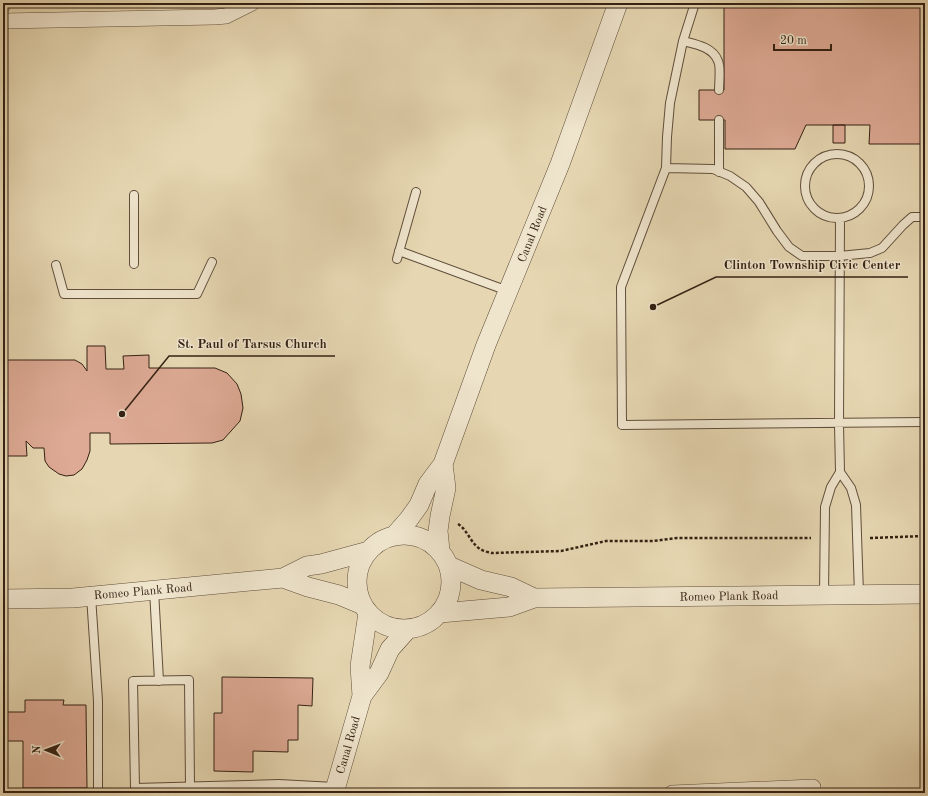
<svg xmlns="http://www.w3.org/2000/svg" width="928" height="796" viewBox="0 0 928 796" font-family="'Old Standard TT',serif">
	<rect width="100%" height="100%" fill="#e6d7b2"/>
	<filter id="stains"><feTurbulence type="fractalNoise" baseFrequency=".005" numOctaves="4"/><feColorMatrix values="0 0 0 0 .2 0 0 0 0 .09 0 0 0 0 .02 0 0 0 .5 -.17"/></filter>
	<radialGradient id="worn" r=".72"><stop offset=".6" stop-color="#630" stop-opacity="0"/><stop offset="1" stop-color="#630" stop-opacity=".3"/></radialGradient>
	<path fill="#deaa95" stroke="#342113" d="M 724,3 L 925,3 L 925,144 L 869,144 L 870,125 L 806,125 L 795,149 L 725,149 L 725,120 L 699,120 L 699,90 L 724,90 Z
		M 833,125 L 845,125 L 845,143 L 833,143 Z
		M 87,346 L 105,346 L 106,369 L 124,369 L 123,356 L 149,355 L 149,368 L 215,368 L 227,373 L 237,384 L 241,394 L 243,408 L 240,421 L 223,440 L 212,443 L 110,444 L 110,433 L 90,433 L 90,451 L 87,460 L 82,469 L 74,475 L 66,476 L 59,474 L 49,467 L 45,461 L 44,448 L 33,448 L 26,441 L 27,456 L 3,456 L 3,360 L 75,360 L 82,364 L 87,371 Z
		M 222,677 L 313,678 L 312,706 L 298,705 L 298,740 L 288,740 L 288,752 L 253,751 L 253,772 L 214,771 L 214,713 L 222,713 Z
		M 25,700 L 64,700 L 63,705 L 86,705 L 87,788 L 23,788 L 23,741 L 3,741 L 3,712 L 25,712 Z"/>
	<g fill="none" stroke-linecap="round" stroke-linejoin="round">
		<defs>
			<path id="service" d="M 695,3 L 683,41 L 670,103 L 667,137 L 666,168 L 621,287 L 622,425 L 925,422
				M 683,41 C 695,44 713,47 718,61 C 721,66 719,83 719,90
				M 719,120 L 719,172
				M805 186a32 32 0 1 1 64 0a32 32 0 1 1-64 0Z
				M 666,168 L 713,169 L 730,176 L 746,187 L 759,202 L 777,231 L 789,247 L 802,256 L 839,256 L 870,253 L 882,248 L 903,225 L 912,217 L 925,217
				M 134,195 L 134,264
				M 840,218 L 839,424 L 840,472 L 851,488 L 856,505 L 859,594
				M 399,251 L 508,291
				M 397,259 L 416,192
				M 56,265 L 64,294 L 197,294 L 212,262
				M 154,590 L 159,681
				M 824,595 L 825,507 L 831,487 L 840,472
				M 91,596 L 98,701 L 98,793
				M 190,786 L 189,680 L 133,681 L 135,788 L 279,784 L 335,787"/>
			<path id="minor" d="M 3,5 L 3,3
				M 3,21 L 215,17 L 226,16 L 252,3
				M 672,793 L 813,787"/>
			<path id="tertiary" d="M357 582a47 47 0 1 1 94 0a47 47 0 1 1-94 0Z
				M 394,536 L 409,519 L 419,505 L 428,484 L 443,464 L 486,345 L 560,164 L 618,3
				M 440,550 L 438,531 L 440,516 L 446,488 L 443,464
				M 449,566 L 481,580 L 511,587 L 534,598
				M 283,578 L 308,587 L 339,595 L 363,605
				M 3,599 L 73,598 L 283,578 L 307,566 L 321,564 L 369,551
				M 440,613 L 509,607 L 534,598 L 925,594
				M 362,696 L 379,673 L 390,649 L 407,630
				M 334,793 L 362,696 L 360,666 L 368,613"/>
		</defs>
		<use href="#service" stroke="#604e3b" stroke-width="10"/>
		<use href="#minor" stroke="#604e3b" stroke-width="16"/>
		<use href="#tertiary" stroke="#604e3b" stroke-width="20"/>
		<path stroke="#342113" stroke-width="2.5" stroke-dasharray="3 2" stroke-linecap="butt" d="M 458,524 C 468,530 471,545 482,550 C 485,552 489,552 492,553 L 561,551 L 606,541 L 653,541 L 677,538 L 811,538
			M 870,538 L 925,536"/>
		<use href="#service" stroke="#efe5cd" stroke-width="8"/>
		<use href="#minor" stroke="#efe5cd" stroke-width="15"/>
		<use href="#tertiary" stroke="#efe5cd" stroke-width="19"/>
	</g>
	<g text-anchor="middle" stroke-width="3" stroke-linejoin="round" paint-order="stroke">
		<g font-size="12" fill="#342113" stroke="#efe5cd">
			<text transform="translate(532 234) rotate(-68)" y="4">Canal Road</text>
			<text transform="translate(143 591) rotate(-5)" y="4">Romeo Plank Road</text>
			<text transform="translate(729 596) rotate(-1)" y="4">Romeo Plank Road</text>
			<text transform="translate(348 745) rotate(-74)" y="4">Canal Road</text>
		</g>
	</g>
	<path fill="none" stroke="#342113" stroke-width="1.5" d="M653 307L716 277H908M122 414L169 356H335"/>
	<g fill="#342113" stroke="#efe5cd" stroke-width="1.5">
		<circle cx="653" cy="307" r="4"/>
		<circle cx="122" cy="414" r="4"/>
	</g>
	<g font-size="13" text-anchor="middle" font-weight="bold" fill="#342113" stroke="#efe5cd" stroke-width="3" stroke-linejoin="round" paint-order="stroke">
		<text x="812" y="269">Clinton Township Civic Center</text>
		<text x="252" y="348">St. Paul of Tarsus Church</text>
	</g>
	<rect width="928" height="796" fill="none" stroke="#e6d7b2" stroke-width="16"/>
	<rect x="4" y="4" width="920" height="788" fill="none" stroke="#342113" stroke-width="2"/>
	<rect x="8" y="8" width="912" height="780" fill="none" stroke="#342113"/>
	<g transform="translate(46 750) rotate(271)" stroke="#efe5cd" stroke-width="3" paint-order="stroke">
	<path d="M0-3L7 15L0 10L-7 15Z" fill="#342113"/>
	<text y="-6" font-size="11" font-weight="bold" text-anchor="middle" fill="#342113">N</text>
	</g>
	<path d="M774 44v6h57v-6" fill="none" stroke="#342113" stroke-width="2"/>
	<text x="780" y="44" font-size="12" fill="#342113" stroke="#efe5cd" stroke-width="3" paint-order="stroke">20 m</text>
	<rect width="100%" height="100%" filter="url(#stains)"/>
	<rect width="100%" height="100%" fill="url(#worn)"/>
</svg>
